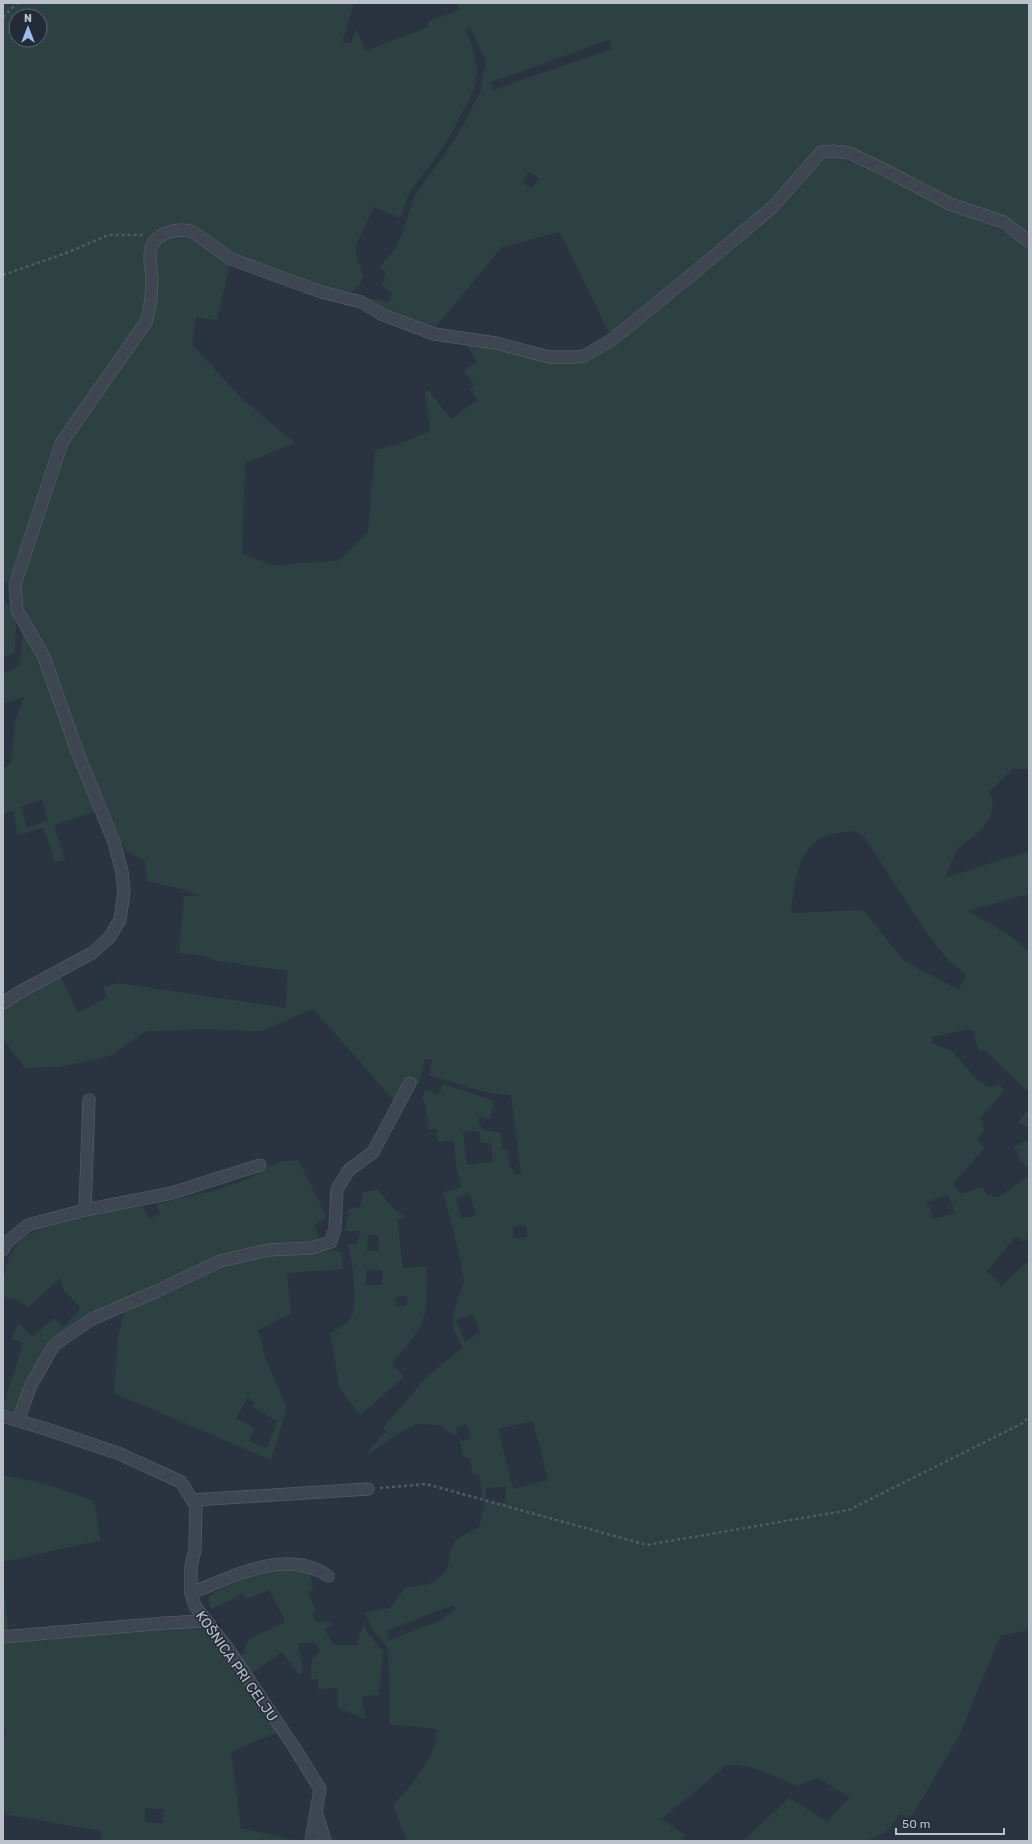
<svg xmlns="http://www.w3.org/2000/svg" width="1032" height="1844" viewBox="0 0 1032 1844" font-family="Rubik,sans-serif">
	<rect width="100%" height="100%" fill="#2a3441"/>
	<path fill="#2d4143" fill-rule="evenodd" d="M 3,3 L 354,3 L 342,43 L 351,43 L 356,30 L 366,51 L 428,27 L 429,21 L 459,10 L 456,3 L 1029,3 L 1029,236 L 952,200 L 923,182 L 838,144 L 819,147 L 770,204 L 610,335 L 560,232 L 502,247 L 435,328 C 420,323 377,309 369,298 L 389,302 L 392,293 L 382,285 L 386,272 L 379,268 L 394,250 L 402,234 L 415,195 L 455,139 L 480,93 L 486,62 L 470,27 L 465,29 L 472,46 L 477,68 L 475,86 L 469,100 L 448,139 L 435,159 L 410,192 L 400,218 L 374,207 L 356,245 L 356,254 L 363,276 L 359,286 L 353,291 L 342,292 L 310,283 L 241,258 L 186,225 L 167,225 L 158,230 L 152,237 L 144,321 L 84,404 L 15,570 L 3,587 ZM 16,16 L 40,16 L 40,40 L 16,40 ZM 609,40 L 612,49 L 493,90 L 491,82 ZM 529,172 L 539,178 L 532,188 L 522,182 Z
		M 839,157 L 914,191 L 948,210 L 987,220 L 1008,233 L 1029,250 L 1029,770 L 1013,769 L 989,792 L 993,800 L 991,816 L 980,831 L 957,849 L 945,878 L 1029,851 L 1029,894 L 968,911 C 988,924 1014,934 1029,953 L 1029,1093 L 985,1050 L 980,1052 L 975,1039 L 975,1031 L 968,1029 L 932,1037 L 933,1043 L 953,1052 L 975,1078 L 989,1087 L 1000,1085 L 1004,1091 L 980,1118 L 984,1130 L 977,1139 L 985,1147 L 953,1184 L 961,1194 L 982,1187 L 987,1195 L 998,1197 L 1029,1176 L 1029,1236 L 1023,1242 L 1016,1236 L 987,1271 L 1002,1286 L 1029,1260 L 1029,1630 L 1000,1636 L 959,1736 L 912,1816 L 899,1815 L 889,1830 L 867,1841 L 743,1841 L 789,1798 L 827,1821 L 850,1797 L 818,1778 L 798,1786 L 751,1767 L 728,1764 L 662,1819 L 685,1835 L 682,1841 L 407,1841 L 393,1805 C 407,1792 429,1763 435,1745 C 436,1740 436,1734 437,1729 L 389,1724 L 390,1707 L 388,1648 L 373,1630 L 365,1613 L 390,1608 L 405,1588 C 424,1586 444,1583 449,1562 C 450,1555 450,1547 455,1542 C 461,1535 471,1531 479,1527 L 484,1508 L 479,1474 L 473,1475 L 470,1459 L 463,1457 L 460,1441 L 471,1439 L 467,1424 L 456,1428 L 457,1435 L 453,1435 L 440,1425 L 417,1424 L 393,1437 L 370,1454 L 367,1453 L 386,1431 L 383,1428 L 422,1382 L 438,1367 L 463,1348 L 453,1328 L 453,1315 L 464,1281 L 459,1252 L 443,1192 L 462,1187 L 456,1165 L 454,1140 L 438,1142 L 436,1128 L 429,1130 L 426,1107 L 422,1097 L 426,1090 L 438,1095 L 443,1084 L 494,1101 L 490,1119 L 480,1117 L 478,1121 L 482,1129 L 501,1133 L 502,1150 L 508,1151 L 509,1164 L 515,1174 L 521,1175 L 511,1095 C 483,1094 456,1083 429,1075 L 432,1060 L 425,1059 L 420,1081 L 399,1106 L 313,1009 L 261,1031 L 204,1029 L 146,1031 L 110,1056 L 59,1067 L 25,1068 L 3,1039 L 3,1011 L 28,994 L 61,977 L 78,1013 L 107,997 L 103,987 L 118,983 L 286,1008 L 288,971 L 211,960 L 210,957 L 179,953 L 184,896 L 201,896 L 185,890 L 147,881 L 145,861 L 125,850 L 97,782 L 75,739 L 21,608 L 21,586 L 33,540 L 65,442 L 152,320 L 154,254 L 162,239 L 185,233 L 230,263 L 217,320 L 196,317 L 192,344 L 242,399 L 295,443 L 245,463 L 242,554 L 274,565 L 339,561 L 368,532 L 375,450 L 405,442 L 430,431 L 425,392 L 428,390 L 451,419 L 477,400 L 470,389 L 474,385 L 464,370 L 477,362 L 467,344 L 470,343 L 571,362 L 716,263 L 778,212 L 824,158 ZM 854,831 L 865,838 L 926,932 L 949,961 L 966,974 L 959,990 L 904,961 L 863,910 L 791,913 C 794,889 796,854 818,840 C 828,833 842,832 854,831 ZM 479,1131 L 481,1143 L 491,1143 L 493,1162 L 467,1165 L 463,1132 ZM 470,1194 L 476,1216 L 461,1218 L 456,1198 ZM 948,1194 L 955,1213 L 933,1219 L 927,1202 ZM 513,1226 L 526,1226 L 527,1237 L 513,1238 ZM 473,1314 L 480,1332 L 465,1342 L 456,1320 ZM 533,1421 L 548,1480 L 513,1489 L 498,1429 ZM 506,1487 L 506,1502 L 486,1502 L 486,1488 ZM 453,1605 L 456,1609 L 441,1620 L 389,1640 L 387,1631 Z
		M 3,600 C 21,612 16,635 14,653 L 3,657 Z
		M 23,632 L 30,641 L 47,678 L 64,732 L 74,751 L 98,811 L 54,825 L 65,860 L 53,862 L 52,850 L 43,828 L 17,835 L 14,810 L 3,815 L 3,768 L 11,764 L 15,722 L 24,697 L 3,703 L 3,670 L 5,673 L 19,666 ZM 42,800 L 48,820 L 27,828 L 21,807 Z
		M 1029,1109 L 1029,1128 L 1018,1122 Z
		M 1029,1139 L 1029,1170 L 1020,1159 L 1014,1147 Z
		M 298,1160 L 327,1218 L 314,1225 L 323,1246 L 258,1250 L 70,1335 L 53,1355 L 22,1413 L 3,1409 L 3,1405 L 16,1367 L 23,1343 L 13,1339 L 13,1333 L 19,1323 L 32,1337 L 54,1318 L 63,1327 L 81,1309 L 63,1289 L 60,1278 L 29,1307 L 15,1299 L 3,1298 C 3,1278 5,1256 20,1241 C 36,1224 118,1210 143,1206 L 149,1218 L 160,1215 L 157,1204 L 216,1190 L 246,1180 L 279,1162 Z
		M 378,1190 L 392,1207 L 405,1217 L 397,1219 L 403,1268 L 427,1267 C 426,1283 428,1302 424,1317 C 419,1334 403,1350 392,1363 L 404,1377 L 360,1415 L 339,1387 L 333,1346 L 329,1334 C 336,1330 345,1326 350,1319 C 359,1308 352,1258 348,1244 L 357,1244 L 361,1231 L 345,1231 L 349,1209 L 360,1207 L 363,1192 ZM 368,1235 L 379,1235 L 379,1251 L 367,1251 ZM 366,1270 L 383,1270 L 382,1285 L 366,1285 ZM 407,1296 L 407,1306 L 395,1306 L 396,1297 Z
		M 336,1250 L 342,1253 L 343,1269 L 287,1273 L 291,1313 L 258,1330 L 266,1360 L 287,1408 L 271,1460 L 114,1393 L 118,1336 L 124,1313 C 159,1297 194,1273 230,1262 C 264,1251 301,1256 336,1250 ZM 247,1398 L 255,1402 L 252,1407 L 277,1421 L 267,1448 L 249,1441 L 254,1428 L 236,1418 Z
		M 3,1475 C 33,1480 67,1489 94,1502 L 101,1540 L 3,1562 Z
		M 294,1566 L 310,1572 L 313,1590 L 308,1592 L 316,1611 L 312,1614 L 316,1622 L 329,1621 L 331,1625 L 325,1629 L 333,1645 L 357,1645 L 363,1623 L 367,1632 L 383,1651 L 379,1695 L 362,1696 L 365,1719 L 338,1708 L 337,1688 L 318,1689 L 318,1679 L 311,1680 L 312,1659 L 320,1651 L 315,1643 L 298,1643 L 303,1671 L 299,1675 L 282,1652 L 252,1673 L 241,1657 L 249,1639 L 286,1622 L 269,1590 L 246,1599 L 243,1594 L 211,1609 L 208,1597 L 214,1593 L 264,1570 Z
		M 3,1575 L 9,1635 L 3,1635 Z
		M 173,1626 L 206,1630 L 216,1637 L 280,1731 L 231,1752 L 241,1828 L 297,1841 L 101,1841 L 101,1831 L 3,1814 L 3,1737 L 5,1737 L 3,1714 L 3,1641 L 40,1641 ZM 145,1808 L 164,1809 L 163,1823 L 145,1822 Z"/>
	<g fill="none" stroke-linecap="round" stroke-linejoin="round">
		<defs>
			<path id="street" d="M 3,1003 L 18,993 L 92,953 L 109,938 L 120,920 L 124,891 L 122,872 L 114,842 L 77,751 L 44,657 L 17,610 L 15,584 L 62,442 L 146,322 C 150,309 152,294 152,279 C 152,269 148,258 151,248 C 156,232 179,227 193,232 L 231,259 L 321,292 L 361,302 L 383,315 L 434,334 L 496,343 L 549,357 L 576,357 L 584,356 L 613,339 L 707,262 L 773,207 L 821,152 L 834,151 L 849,153 L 885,170 L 950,204 L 1004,222 L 1029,242
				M 85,1210 L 89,1100
				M 3,1250 L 6,1243 L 28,1225 L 85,1210 L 172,1193 L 260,1165
				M 3,1416 L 52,1431 L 120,1454 L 181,1482 L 196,1506 L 195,1549 L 191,1567 L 191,1593 L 195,1606 L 229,1650 L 294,1747 L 320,1789 L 311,1841
				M 18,1421 L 31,1385 L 54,1345 L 92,1319 L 157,1291 L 220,1261 L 268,1250 L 312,1248 L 331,1242 L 335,1228 L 337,1189 L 349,1170 L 373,1152 L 410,1083
				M 193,1500 L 368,1489
				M 191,1593 C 233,1577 286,1547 328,1576
				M 3,1637 L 165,1623 L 206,1621
				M 317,1815 L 325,1841"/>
		</defs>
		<use href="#street" stroke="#5c646e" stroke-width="13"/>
		<path stroke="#4c5e60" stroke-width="2.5" stroke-dasharray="3 3" stroke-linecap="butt" d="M 3,17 L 17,3
			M 3,275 L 69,252 L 108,235 L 143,235
			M 380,1488 L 426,1484 L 647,1545 L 849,1510 L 1023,1423 L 1029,1416"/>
		<use href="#street" stroke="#3e4651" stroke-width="12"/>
	</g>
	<g text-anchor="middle" stroke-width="3" stroke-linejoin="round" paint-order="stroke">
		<g font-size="14" fill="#bbc1cb" stroke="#232b36">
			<text transform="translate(237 1666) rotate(55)" y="5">KOŠNICA PRI CELJU</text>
		</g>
	</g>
	<rect width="1032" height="1844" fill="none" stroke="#bbc1cb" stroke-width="8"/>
	<g transform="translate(28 28)"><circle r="19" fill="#232b36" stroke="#606772"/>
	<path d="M0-3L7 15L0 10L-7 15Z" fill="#9dbcee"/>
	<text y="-6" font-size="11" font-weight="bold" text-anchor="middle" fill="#bbc1cb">N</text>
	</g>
	<path d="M896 1828v6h108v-6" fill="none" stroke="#bbc1cb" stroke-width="2"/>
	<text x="902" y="1828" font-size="12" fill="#bbc1cb" stroke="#232b36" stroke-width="3" paint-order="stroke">50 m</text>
</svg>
